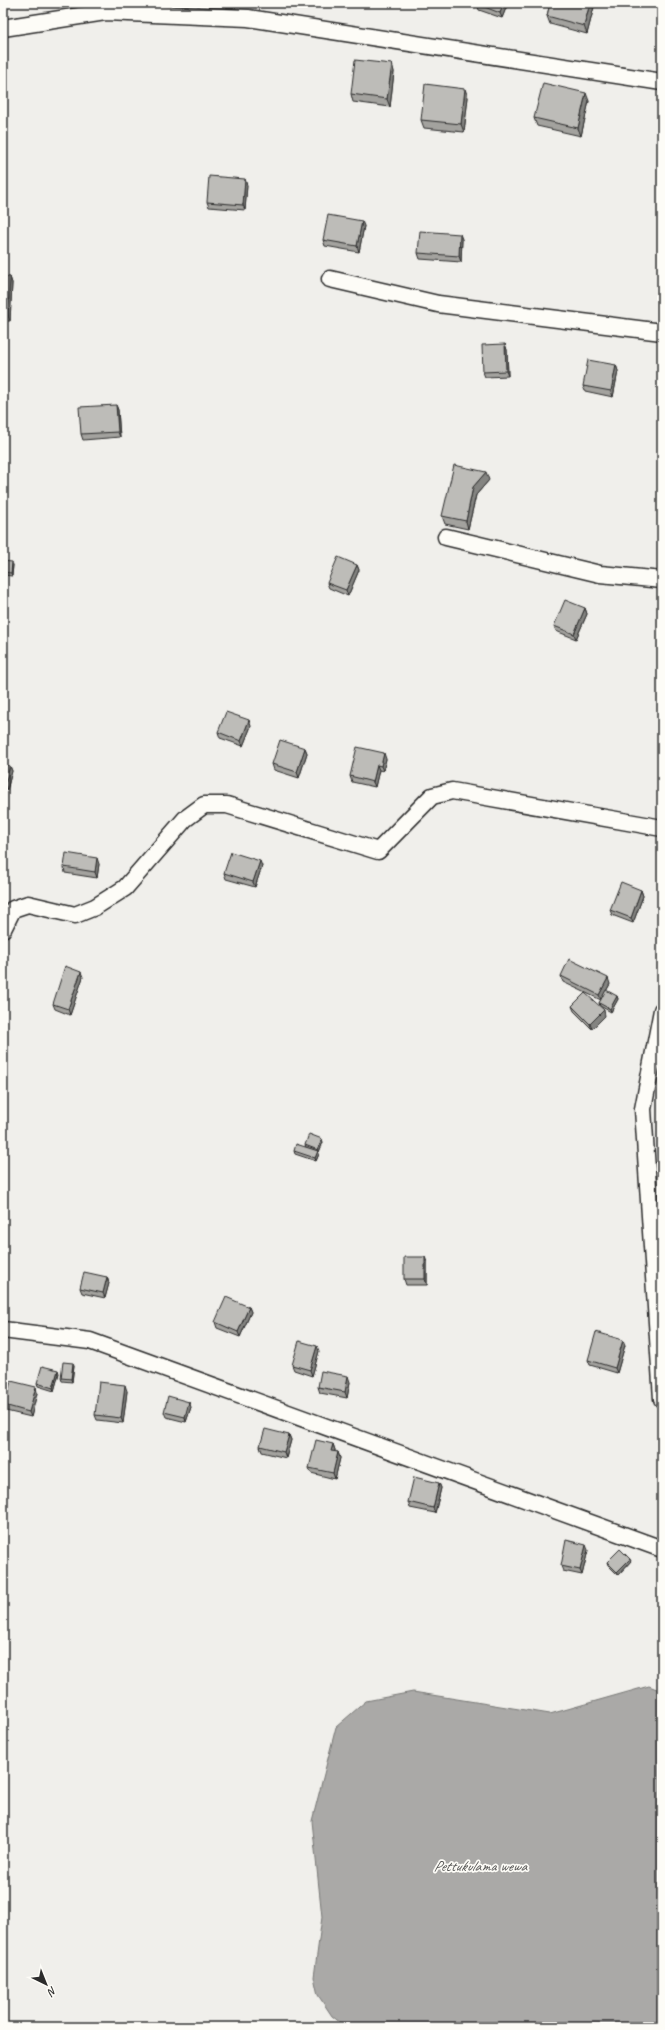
<svg xmlns="http://www.w3.org/2000/svg" width="665" height="2030" viewBox="0 0 665 2030" font-family="Caveat,sans-serif">
	<rect width="100%" height="100%" fill="#f0efeb"/>
	<filter id="ink" filterUnits="userSpaceOnUse"><feTurbulence type="fractalNoise" baseFrequency=".025" numOctaves="2"/><feDisplacementMap in="SourceGraphic" scale="8" xChannelSelector="R" yChannelSelector="G"/><feConvolveMatrix kernelMatrix="1 2 1 2 8 2 1 2 1" color-interpolation-filters="sRGB"/></filter>
	<g filter="url(#ink)">
		<path fill="#aaa9a7" stroke="#777775" d="M 649,1686 L 662,1691 L 662,2027 L 346,2027 L 332,2016 L 318,1995 L 314,1977 L 322,1917 L 312,1821 L 336,1727 L 366,1701 L 413,1692 L 550,1714 Z"/>
		<g fill="none" stroke-linecap="round" stroke-linejoin="round">
			<defs>
				<path id="street" d="M 3,28 L 105,12 L 248,18 L 662,82
					M 330,279 L 438,304 L 662,332
					M 446,537 L 600,574 L 662,580
					M 3,929 L 13,909 L 28,904 L 75,915 L 95,907 L 125,888 L 185,819 L 204,805 L 227,805 L 378,851 L 432,796 L 452,791 L 662,828
					M 662,1010 L 643,1109 L 662,1399
					M 3,1330 L 90,1341 L 662,1549"/>
			</defs>
			<use href="#street" stroke="#2b2b2b" stroke-width="19"/>
			<use href="#street" stroke="#fdfcf7" stroke-width="16"/>
		</g>
		<path fill="#a3a29e" stroke="#2b2b2b" d="M 508,3 L 502,18 L 479,10 L 477,4 Z
			M 550,3 L 595,3 L 587,34 L 550,24 L 547,16 Z
			M 392,64 L 394,72 L 390,107 L 353,102 L 351,94 Z
			M 468,97 L 464,132 L 424,128 L 421,120 Z
			M 589,101 L 581,136 L 537,126 L 534,118 Z
			M 247,185 L 245,210 L 209,207 L 207,202 Z
			M 364,226 L 359,252 L 325,246 L 323,240 Z
			M 462,239 L 461,262 L 420,259 L 418,253 Z
			M 3,277 L 10,277 L 12,283 L 10,321 L 3,321 Z
			M 505,344 L 507,350 L 508,376 L 485,377 L 483,372 Z
			M 616,365 L 618,371 L 613,397 L 585,391 L 583,386 Z
			M 116,405 L 118,410 L 120,437 L 83,440 L 81,434 Z
			M 489,480 L 476,495 L 468,529 L 445,524 L 442,516 Z
			M 3,561 L 13,565 L 12,576 L 3,575 Z
			M 357,565 L 359,570 L 348,596 L 329,588 L 327,583 Z
			M 585,608 L 587,614 L 576,639 L 556,631 L 554,626 Z
			M 251,726 L 243,746 L 220,738 L 218,732 Z
			M 305,748 L 307,753 L 299,778 L 274,770 L 272,764 Z
			M 386,759 L 383,771 L 379,770 L 375,787 L 352,782 L 350,776 Z
			M 3,764 L 10,766 L 12,771 L 7,790 L 3,789 Z
			M 99,864 L 97,878 L 65,873 L 64,867 Z
			M 262,866 L 255,887 L 226,879 L 224,873 Z
			M 641,890 L 643,896 L 633,923 L 612,915 L 610,910 Z
			M 561,976 L 610,984 L 604,995 L 617,996 L 618,999 L 611,1012 L 600,1006 L 599,1003 L 601,1000 L 563,982 Z
			M 83,977 L 70,1015 L 55,1009 L 53,1004 Z
			M 572,1006 L 605,1016 L 592,1029 L 574,1011 Z
			M 323,1142 L 319,1152 L 318,1152 L 319,1154 L 316,1161 L 295,1154 L 294,1151 L 306,1147 L 305,1145 Z
			M 427,1262 L 427,1285 L 406,1285 L 404,1279 Z
			M 107,1277 L 109,1283 L 105,1298 L 82,1293 L 80,1288 Z
			M 249,1307 L 251,1312 L 240,1337 L 217,1328 L 215,1322 Z
			M 625,1345 L 617,1373 L 590,1365 L 588,1360 Z
			M 319,1351 L 312,1376 L 294,1370 L 292,1365 Z
			M 74,1365 L 72,1382 L 62,1381 L 61,1378 Z
			M 59,1373 L 54,1391 L 38,1386 L 37,1383 Z
			M 350,1382 L 347,1398 L 320,1393 L 318,1387 Z
			M 36,1387 L 37,1393 L 31,1417 L 6,1411 L 4,1405 Z
			M 127,1391 L 123,1423 L 97,1420 L 95,1415 Z
			M 191,1407 L 186,1422 L 166,1417 L 164,1412 Z
			M 289,1435 L 291,1440 L 286,1458 L 262,1452 L 260,1446 Z
			M 333,1444 L 335,1450 L 335,1452 L 338,1452 L 340,1458 L 335,1479 L 311,1473 L 309,1468 Z
			M 439,1483 L 441,1488 L 435,1513 L 410,1508 L 408,1502 Z
			M 588,1550 L 582,1575 L 563,1571 L 561,1566 Z
			M 631,1561 L 618,1575 L 608,1565 L 607,1562 Z"/>
		<path fill="#848481" stroke="#2b2b2b" d="M 504,3 L 508,3 L 502,18 L 500,13 Z
			M 590,3 L 595,3 L 587,34 L 584,26 Z
			M 392,64 L 394,72 L 390,107 L 387,99 Z
			M 465,89 L 468,97 L 464,132 L 461,124 Z
			M 586,93 L 589,101 L 581,136 L 578,128 Z
			M 245,179 L 247,185 L 245,210 L 243,205 Z
			M 362,221 L 364,226 L 359,252 L 357,246 Z
			M 460,234 L 462,239 L 461,262 L 459,256 Z
			M 10,277 L 12,283 L 10,321 L 8,316 Z
			M 505,344 L 507,350 L 508,376 L 506,371 Z
			M 616,365 L 618,371 L 613,397 L 611,391 Z
			M 116,405 L 118,410 L 120,437 L 118,432 Z
			M 486,472 L 489,480 L 476,495 L 468,529 L 466,521 L 473,487 Z
			M 12,562 L 13,565 L 12,576 L 11,573 Z
			M 357,565 L 359,570 L 348,596 L 346,590 Z
			M 585,608 L 587,614 L 576,639 L 574,634 Z
			M 249,720 L 251,726 L 243,746 L 241,741 Z
			M 305,748 L 307,753 L 299,778 L 297,772 Z
			M 384,753 L 386,759 L 383,771 L 381,766 Z
			M 377,765 L 379,770 L 375,787 L 373,782 Z
			M 10,766 L 12,771 L 7,790 L 5,784 Z
			M 97,858 L 99,864 L 97,878 L 95,872 Z
			M 260,861 L 262,866 L 255,887 L 253,882 Z
			M 641,890 L 643,896 L 633,923 L 631,918 Z
			M 81,972 L 83,977 L 70,1015 L 68,1009 Z
			M 608,978 L 610,984 L 601,1000 L 599,995 Z
			M 617,996 L 618,999 L 611,1012 L 610,1009 Z
			M 604,1010 L 605,1016 L 592,1029 L 590,1024 Z
			M 322,1139 L 323,1142 L 319,1152 L 318,1150 Z
			M 318,1151 L 319,1154 L 316,1161 L 315,1158 Z
			M 425,1257 L 427,1262 L 427,1285 L 425,1279 Z
			M 107,1277 L 109,1283 L 105,1298 L 103,1293 Z
			M 249,1307 L 251,1312 L 240,1337 L 238,1332 Z
			M 623,1340 L 625,1345 L 617,1373 L 615,1368 Z
			M 317,1346 L 319,1351 L 312,1376 L 310,1370 Z
			M 73,1363 L 74,1365 L 72,1382 L 71,1379 Z
			M 58,1370 L 59,1373 L 54,1391 L 53,1388 Z
			M 348,1376 L 350,1382 L 347,1398 L 345,1392 Z
			M 125,1385 L 127,1391 L 123,1423 L 121,1418 Z
			M 36,1387 L 37,1393 L 31,1417 L 29,1412 Z
			M 189,1402 L 191,1407 L 186,1422 L 185,1417 Z
			M 289,1435 L 291,1440 L 286,1458 L 284,1452 Z
			M 333,1444 L 335,1450 L 333,1456 L 331,1451 Z
			M 338,1452 L 340,1458 L 335,1479 L 333,1473 Z
			M 439,1483 L 441,1488 L 435,1513 L 433,1508 Z
			M 586,1545 L 588,1550 L 582,1575 L 580,1570 Z
			M 630,1559 L 631,1561 L 618,1575 L 617,1572 Z"/>
		<path fill="#bdbcb8" stroke="#2b2b2b" d="M 478,3 L 504,3 L 500,13 L 477,4 Z
			M 550,3 L 590,3 L 584,26 L 547,16 Z
			M 355,60 L 392,64 L 387,99 L 351,94 Z
			M 543,83 L 586,93 L 578,128 L 534,118 Z
			M 425,84 L 465,89 L 461,124 L 421,120 Z
			M 209,176 L 245,179 L 243,205 L 207,202 Z
			M 328,215 L 362,221 L 357,246 L 323,240 Z
			M 420,231 L 460,234 L 459,256 L 418,253 Z
			M 3,277 L 10,277 L 8,316 L 3,316 Z
			M 505,344 L 506,371 L 483,372 L 482,345 Z
			M 588,360 L 616,365 L 611,391 L 583,386 Z
			M 116,405 L 118,432 L 81,434 L 79,407 Z
			M 454,465 L 486,472 L 473,487 L 466,521 L 442,516 Z
			M 659,529 L 662,529 L 662,549 L 661,549 Z
			M 338,557 L 357,565 L 346,590 L 327,583 Z
			M 3,561 L 12,562 L 11,573 L 3,572 Z
			M 565,600 L 585,608 L 574,634 L 554,626 Z
			M 226,712 L 249,720 L 241,741 L 218,732 Z
			M 280,740 L 305,748 L 297,772 L 272,764 Z
			M 357,747 L 384,753 L 381,766 L 377,765 L 373,782 L 350,776 Z
			M 3,764 L 10,766 L 5,784 L 3,784 Z
			M 231,852 L 260,861 L 253,882 L 224,873 Z
			M 66,853 L 97,858 L 95,872 L 64,867 Z
			M 621,882 L 641,890 L 631,918 L 610,910 Z
			M 569,959 L 608,978 L 599,995 L 561,976 Z
			M 65,966 L 81,972 L 68,1009 L 53,1004 Z
			M 606,990 L 617,996 L 610,1009 L 599,1003 Z
			M 585,993 L 604,1010 L 590,1024 L 572,1006 Z
			M 309,1134 L 322,1139 L 318,1150 L 305,1145 Z
			M 296,1144 L 318,1151 L 315,1158 L 294,1151 Z
			M 404,1257 L 425,1257 L 425,1279 L 404,1279 Z
			M 84,1272 L 107,1277 L 103,1293 L 80,1288 Z
			M 226,1297 L 249,1307 L 238,1332 L 215,1322 Z
			M 596,1332 L 623,1340 L 615,1368 L 588,1360 Z
			M 299,1341 L 317,1346 L 310,1370 L 292,1365 Z
			M 63,1362 L 73,1363 L 71,1379 L 61,1378 Z
			M 42,1366 L 58,1370 L 53,1388 L 37,1383 Z
			M 321,1371 L 348,1376 L 345,1392 L 318,1387 Z
			M 11,1381 L 36,1387 L 29,1412 L 4,1405 Z
			M 99,1382 L 125,1385 L 121,1418 L 95,1415 Z
			M 168,1396 L 189,1402 L 185,1417 L 164,1412 Z
			M 265,1429 L 289,1435 L 284,1452 L 260,1446 Z
			M 316,1440 L 333,1444 L 331,1451 L 338,1452 L 333,1473 L 309,1468 Z
			M 414,1477 L 439,1483 L 433,1508 L 408,1502 Z
			M 566,1540 L 586,1545 L 580,1570 L 561,1566 Z
			M 620,1549 L 630,1559 L 617,1572 L 607,1562 Z"/>
	</g>
	<g text-anchor="middle" stroke-width="3.5" stroke-linejoin="round" paint-order="stroke">
		<g font-size="15" font-style="italic" fill="#575756" stroke="#fdfcf7">
			<text x="480" y="1871">Pettukulama wewa</text>
		</g>
	</g>
	<rect width="665" height="2030" fill="none" stroke="#fdfcf7" stroke-width="16"/>
	<rect x="8" y="8" width="649" height="2014" fill="none" stroke="#2b2b2b" stroke-width="1.5" filter="url(#ink)"/>
	<g transform="translate(46 1984) rotate(137)" stroke="#fdfcf7" stroke-width="3" paint-order="stroke">
	<path d="M0-3L7 15L0 10L-7 15Z" fill="#2b2b2b"/>
	<text y="-6" font-size="11" font-weight="bold" text-anchor="middle" fill="#2b2b2b">N</text>
	</g>
</svg>
